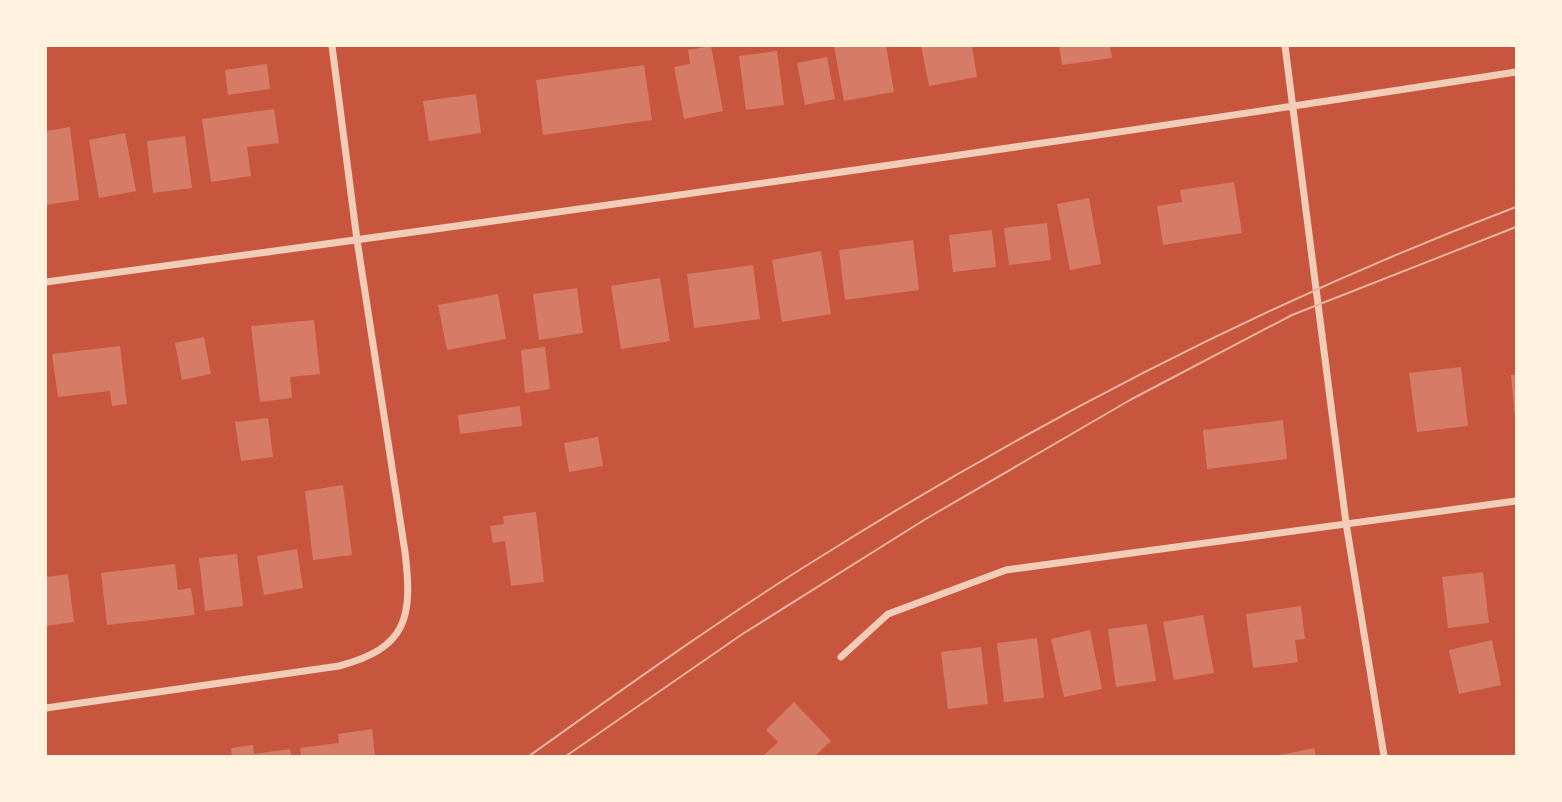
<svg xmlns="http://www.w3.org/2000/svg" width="1562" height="802" viewBox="0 0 1562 802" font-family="Signika,sans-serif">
	<rect width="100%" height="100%" fill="#c8553d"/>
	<path fill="#d67c66" d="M 711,46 L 723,111 L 684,119 L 674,67 L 690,64 L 688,50 Z
		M 834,46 L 886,46 L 894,92 L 844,101 Z
		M 921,46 L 972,46 L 977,77 L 929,86 Z
		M 1059,46 L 1110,46 L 1112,58 L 1062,65 Z
		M 777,51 L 784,105 L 746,110 L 739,56 Z
		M 827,57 L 835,99 L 805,105 L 797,63 Z
		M 267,64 L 270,89 L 228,95 L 225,70 Z
		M 644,65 L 652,120 L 543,135 L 536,80 Z
		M 476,94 L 481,133 L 429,141 L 423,101 Z
		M 274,109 L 279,143 L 247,147 L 251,176 L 211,182 L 202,119 Z
		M 70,127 L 79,200 L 46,205 L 46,131 Z
		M 125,133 L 136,191 L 99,198 L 89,140 Z
		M 185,136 L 192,188 L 153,193 L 147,141 Z
		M 1234,182 L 1242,233 L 1163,245 L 1157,206 L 1182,202 L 1180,190 Z
		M 1089,198 L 1101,264 L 1070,270 L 1057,204 Z
		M 1047,223 L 1051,260 L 1009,265 L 1004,228 Z
		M 992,230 L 996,267 L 953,272 L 949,235 Z
		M 913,240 L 919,290 L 845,300 L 839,250 Z
		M 821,251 L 831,314 L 782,322 L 772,260 Z
		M 753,265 L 760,319 L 694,328 L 687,274 Z
		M 660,278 L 670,341 L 621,349 L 611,286 Z
		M 577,288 L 583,333 L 539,340 L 533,294 Z
		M 498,294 L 506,339 L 447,350 L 438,305 Z
		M 314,320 L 320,374 L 290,377 L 292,398 L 260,402 L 251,326 Z
		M 204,337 L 211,374 L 182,380 L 175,343 Z
		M 120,346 L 127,404 L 112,406 L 110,391 L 58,397 L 52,354 Z
		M 545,347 L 550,389 L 525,393 L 521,350 Z
		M 1461,367 L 1468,426 L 1417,432 L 1409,373 Z
		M 1511,375 L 1516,375 L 1516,418 L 1515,418 Z
		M 520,406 L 522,426 L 460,434 L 458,415 Z
		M 268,418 L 273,457 L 241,461 L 235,422 Z
		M 1283,420 L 1287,459 L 1207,469 L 1203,430 Z
		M 598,437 L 603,466 L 569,472 L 564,443 Z
		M 343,485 L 352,555 L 313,560 L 305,491 Z
		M 536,512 L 544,582 L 511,586 L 505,541 L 493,543 L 490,526 L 504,524 L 503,516 Z
		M 297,549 L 303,588 L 264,595 L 257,556 Z
		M 237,554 L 243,606 L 205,611 L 199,558 Z
		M 175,564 L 178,590 L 191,588 L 195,615 L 107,625 L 101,573 Z
		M 1483,572 L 1489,623 L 1448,628 L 1442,577 Z
		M 68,574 L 74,622 L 46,626 L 46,577 Z
		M 1301,606 L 1305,639 L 1295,640 L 1298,662 L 1253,668 L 1246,614 Z
		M 1203,615 L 1214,673 L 1174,680 L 1163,622 Z
		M 1147,624 L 1156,681 L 1116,687 L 1108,629 Z
		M 1090,630 L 1102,689 L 1064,697 L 1051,639 Z
		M 1037,638 L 1044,698 L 1004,702 L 997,643 Z
		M 1492,640 L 1501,685 L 1459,694 L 1449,650 Z
		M 981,647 L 988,704 L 948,709 L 941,652 Z
		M 794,702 L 831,741 L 815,756 L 765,756 L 764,755 L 778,742 L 766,730 Z
		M 372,729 L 375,756 L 301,756 L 300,748 L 339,743 L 338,734 Z
		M 253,745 L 254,754 L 290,749 L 291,756 L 232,756 L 231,748 Z
		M 1314,748 L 1316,756 L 1280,756 L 1280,755 Z"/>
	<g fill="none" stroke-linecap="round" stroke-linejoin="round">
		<path stroke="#f1ccb7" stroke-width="7" d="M 1285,46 L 1346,523 L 1384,756
			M 46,282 C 536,216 1027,148 1516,72
			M 841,657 L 888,614 L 1006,570 L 1516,501
			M 46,708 L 339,666 C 407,648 413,618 405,552 L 357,240 L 332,46"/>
		<path stroke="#e9b49f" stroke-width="2" d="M 529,756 C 626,687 723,617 825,554 C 1044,417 1275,298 1516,207
			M 566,756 L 741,635 L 924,520 L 1130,400 L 1292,315 L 1516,227"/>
	</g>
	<rect width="1562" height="802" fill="none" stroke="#fff3e0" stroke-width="94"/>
</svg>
